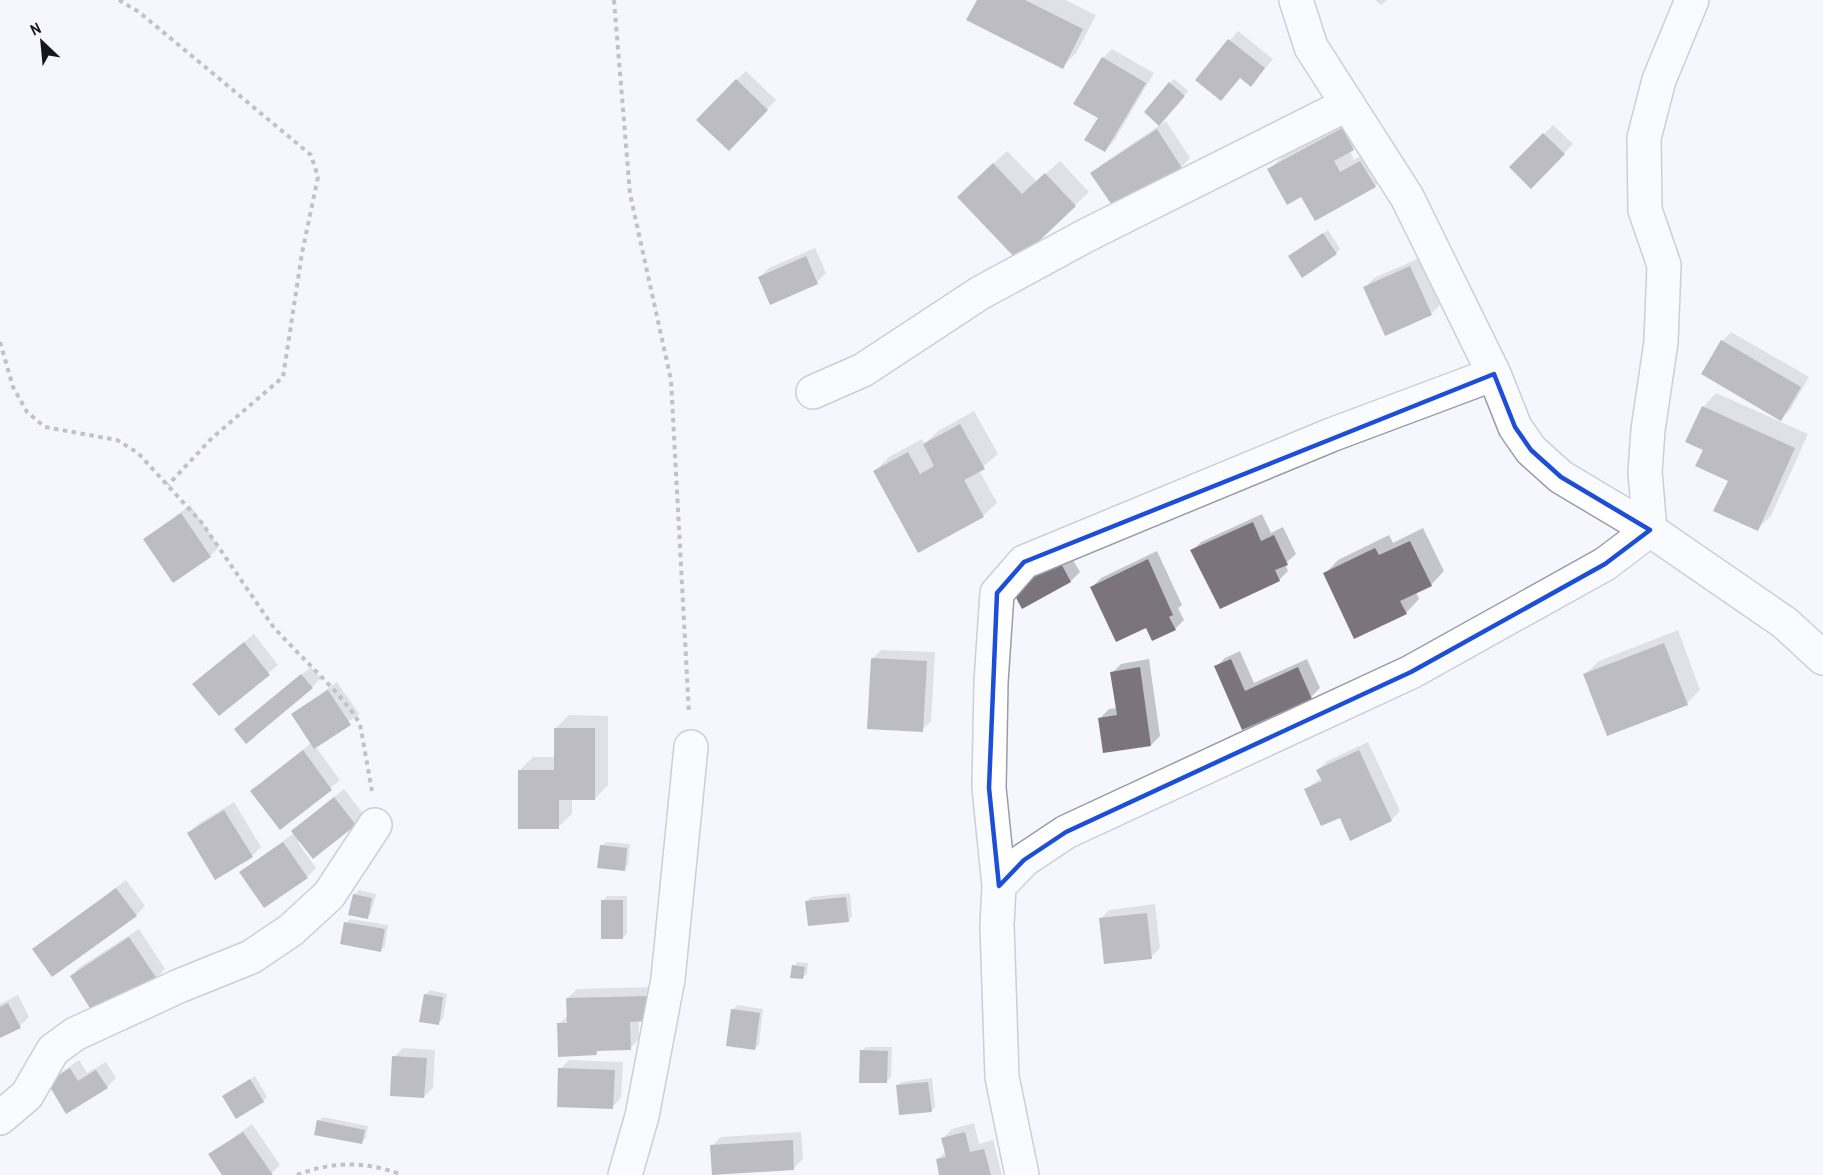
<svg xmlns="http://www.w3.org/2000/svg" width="1823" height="1175" viewBox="0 0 1823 1175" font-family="'Archivo Narrow',sans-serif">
	<rect width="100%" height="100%" fill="#f6f7fe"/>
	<path fill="#0003" d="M 979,0 L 1065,0 L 1096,15 L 1076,53 L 1062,67 Z
		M 1375,0 L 1387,0 L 1381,5 Z
		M 1238,31 L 1273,59 L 1251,85 L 1241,77 L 1221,99 L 1197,80 Z
		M 1112,49 L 1154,73 L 1114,141 L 1105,150 L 1100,118 L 1103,58 Z
		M 746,71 L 776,100 L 729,149 L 698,120 Z
		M 1174,79 L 1188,91 L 1160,124 L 1170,83 Z
		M 1355,115 L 1367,135 L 1350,151 L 1354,160 L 1374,148 L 1388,173 L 1375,186 L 1301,195 L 1269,170 L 1283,156 Z
		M 1166,121 L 1190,158 L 1181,167 L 1092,174 L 1101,165 Z
		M 1553,125 L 1573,144 L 1531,187 L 1511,167 Z
		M 1007,151 L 1037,182 L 1060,161 L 1089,192 L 1018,259 L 973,183 Z
		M 1328,230 L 1340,249 L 1336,253 L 1290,256 Z
		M 815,248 L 826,273 L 817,282 L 760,277 L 769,268 Z
		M 1419,258 L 1440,305 L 1431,314 L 1365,287 L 1374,278 Z
		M 1731,332 L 1809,377 L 1790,410 L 1781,419 L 1722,341 Z
		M 1716,393 L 1808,434 L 1771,516 L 1757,529 L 1730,480 L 1705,449 L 1703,407 Z
		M 974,411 L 998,454 L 979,470 L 997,503 L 983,516 L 875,471 L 889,457 L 922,439 L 924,444 L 938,431 Z
		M 190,505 L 219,547 L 210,556 L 145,539 Z
		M 1262,514 L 1271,533 L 1283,527 L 1296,554 L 1285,564 L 1288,571 L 1279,580 L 1192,551 L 1201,542 Z
		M 1423,528 L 1444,571 L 1431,585 L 1416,592 L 1419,599 L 1406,613 L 1325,574 L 1338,560 L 1389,535 L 1393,543 Z
		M 1066,548 L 1080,572 L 1071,581 L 1023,607 Z
		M 1157,551 L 1182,605 L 1178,608 L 1184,620 L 1175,629 L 1146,626 L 1092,587 L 1101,578 Z
		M 1678,630 L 1700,690 L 1687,703 L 1585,674 L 1599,661 Z
		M 254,634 L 278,665 L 219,714 L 203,675 Z
		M 881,650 L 935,652 L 931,721 L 922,730 L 872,659 Z
		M 1240,651 L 1254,683 L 1307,659 L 1320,688 L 1311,697 L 1243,728 L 1216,667 L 1225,658 Z
		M 1149,659 L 1160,736 L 1151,745 L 1100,718 L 1109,709 L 1117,708 L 1112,673 L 1121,664 Z
		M 311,667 L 321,678 L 312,687 L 245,721 Z
		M 337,682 L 359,714 L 315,746 L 340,780 L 280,828 L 252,791 L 311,743 L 292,714 Z
		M 569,715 L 608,716 L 608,785 L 595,799 L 572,799 L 572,814 L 558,827 L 519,771 L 533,757 L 555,757 L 555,729 Z
		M 1368,742 L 1400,811 L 1391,820 L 1341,816 L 1306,789 L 1322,777 L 1318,770 L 1327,761 Z
		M 344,789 L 364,815 L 313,857 L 300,841 L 298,843 L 316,868 L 307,877 L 241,872 L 294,833 L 302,823 Z
		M 234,802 L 261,847 L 252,856 L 189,833 L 198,824 Z
		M 606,842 L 630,844 L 628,865 L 624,869 L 602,846 Z
		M 126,880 L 145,906 L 136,915 L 34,949 Z
		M 359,890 L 376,894 L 371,913 L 367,917 L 354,895 Z
		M 850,893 L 852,916 L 848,921 L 807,901 L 811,897 Z
		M 607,896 L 627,896 L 627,933 L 623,938 L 603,901 Z
		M 1155,904 L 1160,948 L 1151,957 L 1100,919 L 1109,910 Z
		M 350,919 L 388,925 L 385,946 L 381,950 L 346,923 Z
		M 139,929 L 165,969 L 156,978 L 71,976 L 80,967 Z
		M 798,962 L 808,963 L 807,974 L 802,978 L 794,966 Z
		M 657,987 L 639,1020 L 639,1039 L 630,1048 L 601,1049 L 596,1054 L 559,1024 L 568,1015 L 568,998 L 577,989 Z
		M 430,990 L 447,994 L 443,1019 L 438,1023 L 425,995 Z
		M 18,995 L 29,1017 L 20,1026 L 0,1036 L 0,1004 Z
		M 737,1005 L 763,1009 L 759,1044 L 755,1049 L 733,1010 Z
		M 866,1047 L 892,1047 L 891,1077 L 887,1081 L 862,1051 Z
		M 403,1048 L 435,1050 L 433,1088 L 424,1097 L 394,1057 Z
		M 79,1060 L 87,1073 L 106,1062 L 116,1078 L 107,1087 L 48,1082 Z
		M 569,1060 L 623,1062 L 621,1098 L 612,1107 L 560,1069 Z
		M 255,1076 L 267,1097 L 263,1101 L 223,1096 Z
		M 932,1078 L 935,1107 L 931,1111 L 897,1086 L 902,1082 Z
		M 323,1117 L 368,1126 L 366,1138 L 362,1142 L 319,1121 Z
		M 974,1123 L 979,1144 L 993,1140 L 1002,1175 L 941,1175 L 937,1160 L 946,1151 L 943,1138 L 952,1129 Z
		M 252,1124 L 280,1165 L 270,1175 L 224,1175 L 210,1155 Z
		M 801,1132 L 803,1159 L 794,1168 L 712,1146 L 721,1137 Z"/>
	<path fill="#7b747d" d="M 977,0 L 1025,0 L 1083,29 L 1063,69 L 966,20 Z
		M 1228,39 L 1265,68 L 1251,87 L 1240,78 L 1221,101 L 1195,80 Z
		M 1102,57 L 1146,83 L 1105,152 L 1084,140 L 1098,118 L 1073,104 Z
		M 736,79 L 768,110 L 729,151 L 696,120 Z
		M 1169,82 L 1185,96 L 1159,126 L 1144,112 Z
		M 1342,128 L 1354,150 L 1334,161 L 1340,172 L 1360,161 L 1376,187 L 1315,221 L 1301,197 L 1287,205 L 1267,169 Z
		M 1157,129 L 1182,168 L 1116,211 L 1090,173 Z
		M 1543,133 L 1565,154 L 1531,189 L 1509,167 Z
		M 993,163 L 1022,194 L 1045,173 L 1076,206 L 1018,261 L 957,197 Z
		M 1323,233 L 1337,254 L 1302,278 L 1288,256 Z
		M 806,256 L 818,284 L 770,305 L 758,277 Z
		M 1410,266 L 1432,315 L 1385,336 L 1363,287 Z
		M 1721,340 L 1801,387 L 1781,421 L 1701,374 Z
		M 1702,406 L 1795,448 L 1758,531 L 1713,511 L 1728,481 L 1695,466 L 1703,450 L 1685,442 Z
		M 960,424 L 985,469 L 964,480 L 984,517 L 918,553 L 873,471 L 908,452 L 920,474 L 934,466 L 923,444 Z
		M 181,513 L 211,557 L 173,583 L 143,539 Z
		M 1253,522 L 1261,541 L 1274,535 L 1288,565 L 1275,570 L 1280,581 L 1220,609 L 1190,550 Z
		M 1410,541 L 1432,586 L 1400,601 L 1407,614 L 1354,639 L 1323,573 L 1375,548 L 1379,555 Z
		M 1057,556 L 1071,582 L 1022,609 L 1008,583 Z
		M 1148,559 L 1173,615 L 1169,617 L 1176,630 L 1152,641 L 1146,628 L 1116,642 L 1090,587 Z
		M 244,642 L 270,675 L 219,716 L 192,684 Z
		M 1664,643 L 1688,705 L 1607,736 L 1583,674 Z
		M 871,658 L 927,661 L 923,732 L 867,729 Z
		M 1231,659 L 1245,691 L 1298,667 L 1312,699 L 1242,730 L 1214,666 Z
		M 1140,667 L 1151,746 L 1103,753 L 1098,718 L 1117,715 L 1110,672 Z
		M 301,674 L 313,688 L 246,744 L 234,729 Z
		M 328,690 L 351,725 L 314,749 L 291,714 Z
		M 554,728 L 595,728 L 595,800 L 559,800 L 559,829 L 518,829 L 518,770 L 554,770 Z
		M 303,750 L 332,790 L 280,830 L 250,791 Z
		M 1359,750 L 1392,821 L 1350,841 L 1340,818 L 1321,826 L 1304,789 L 1322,781 L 1316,770 Z
		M 334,797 L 356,825 L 313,859 L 291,831 Z
		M 224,810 L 253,857 L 215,880 L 187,833 Z
		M 283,842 L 308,878 L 264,908 L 239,872 Z
		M 600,845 L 627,848 L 625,871 L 597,868 Z
		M 116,888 L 137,916 L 52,977 L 32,949 Z
		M 353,894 L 372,898 L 368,919 L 348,915 Z
		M 846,897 L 849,922 L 808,926 L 805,901 Z
		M 601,900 L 623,900 L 623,939 L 601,939 Z
		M 1147,913 L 1152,959 L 1104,964 L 1099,918 Z
		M 344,922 L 385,929 L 381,952 L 340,944 Z
		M 129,937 L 157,979 L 96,1018 L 70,976 Z
		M 792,965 L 805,967 L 803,979 L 790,978 Z
		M 424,994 L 443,997 L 439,1025 L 419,1022 Z
		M 649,996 L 649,1021 L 630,1022 L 631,1050 L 596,1051 L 597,1055 L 558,1057 L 557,1023 L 567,1023 L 566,998 Z
		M 8,1003 L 21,1028 L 0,1038 L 0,1007 Z
		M 731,1009 L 760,1013 L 755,1050 L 726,1046 Z
		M 860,1050 L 888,1051 L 887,1083 L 859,1083 Z
		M 392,1056 L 427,1058 L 424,1098 L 390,1096 Z
		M 70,1068 L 78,1081 L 96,1070 L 108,1088 L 66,1114 L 47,1082 Z
		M 558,1068 L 615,1070 L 613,1109 L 557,1107 Z
		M 250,1079 L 264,1102 L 236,1119 L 222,1096 Z
		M 928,1082 L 932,1112 L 899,1115 L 896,1085 Z
		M 317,1120 L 365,1130 L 362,1144 L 314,1135 Z
		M 243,1132 L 273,1175 L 222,1175 L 208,1154 Z
		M 965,1132 L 970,1152 L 984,1149 L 991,1175 L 939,1175 L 936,1159 L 946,1157 L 941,1138 Z
		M 793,1140 L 794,1170 L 712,1175 L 710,1145 Z"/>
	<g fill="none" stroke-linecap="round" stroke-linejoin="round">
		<defs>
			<path id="minor" d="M 1296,0 L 1311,47 L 1407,197 L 1494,374 L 1515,427 L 1531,450 L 1561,477 L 1650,530 L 1785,623 L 1823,658
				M 813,392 L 863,370 L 980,293 L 1085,236 L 1348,104
				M 999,886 L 989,788 L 991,682 L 997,593 L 1024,562 L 1331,435 L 1494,374
				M 0,1118 L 27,1095 L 53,1050 L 75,1034 L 179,986 L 251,957 L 291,930 L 329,895 L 375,825
				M 625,1175 L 642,1116 L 668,979 L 691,747
				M 1022,1175 L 1002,1077 L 997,925 L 999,886 L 1024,860 L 1066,832 L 1411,672 L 1605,564 L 1650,530 L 1645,472 L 1648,430 L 1661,342 L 1664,265 L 1645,210 L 1644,138 L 1659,80 L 1692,0"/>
		</defs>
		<use href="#minor" stroke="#9c9ca7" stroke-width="36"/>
		<path stroke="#818287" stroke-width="4" stroke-dasharray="4.5 4.5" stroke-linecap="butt" d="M 119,0 L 139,12 L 311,155 L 318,177 L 302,253 L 283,377 L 212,438 L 168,485
			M 614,0 L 630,194 L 671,380 L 689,714
			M 0,342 L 13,387 L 27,412 L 45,427 L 117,440 L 138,453 L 202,523 L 274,628 L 337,693 L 353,713 L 360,724 L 372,791
			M 297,1175 C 332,1161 367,1161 402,1175"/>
		<use href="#minor" stroke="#fff" stroke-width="33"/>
	</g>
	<path d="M0 0H1823V1175H0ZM 1494,374 L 1515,427 L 1531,450 L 1561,477 L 1650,530 L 1605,564 L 1411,672 L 1066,832 L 1024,860 L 999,886 L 989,788 L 997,593 L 1024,562 Z" fill="#f6f7fe" fill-opacity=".55" fill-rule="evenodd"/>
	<path fill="none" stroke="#1d4ed8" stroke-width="4.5" stroke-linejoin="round" d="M 1494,374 L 1515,427 L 1531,450 L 1561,477 L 1650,530 L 1605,564 L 1411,672 L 1066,832 L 1024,860 L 999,886 L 989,788 L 997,593 L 1024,562 Z"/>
	<g transform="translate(42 42) rotate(334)" stroke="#f6f7fe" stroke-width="4.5" paint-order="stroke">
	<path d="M0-4.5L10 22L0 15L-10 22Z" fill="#17171b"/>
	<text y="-9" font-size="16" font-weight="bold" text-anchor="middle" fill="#17171b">N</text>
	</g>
</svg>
